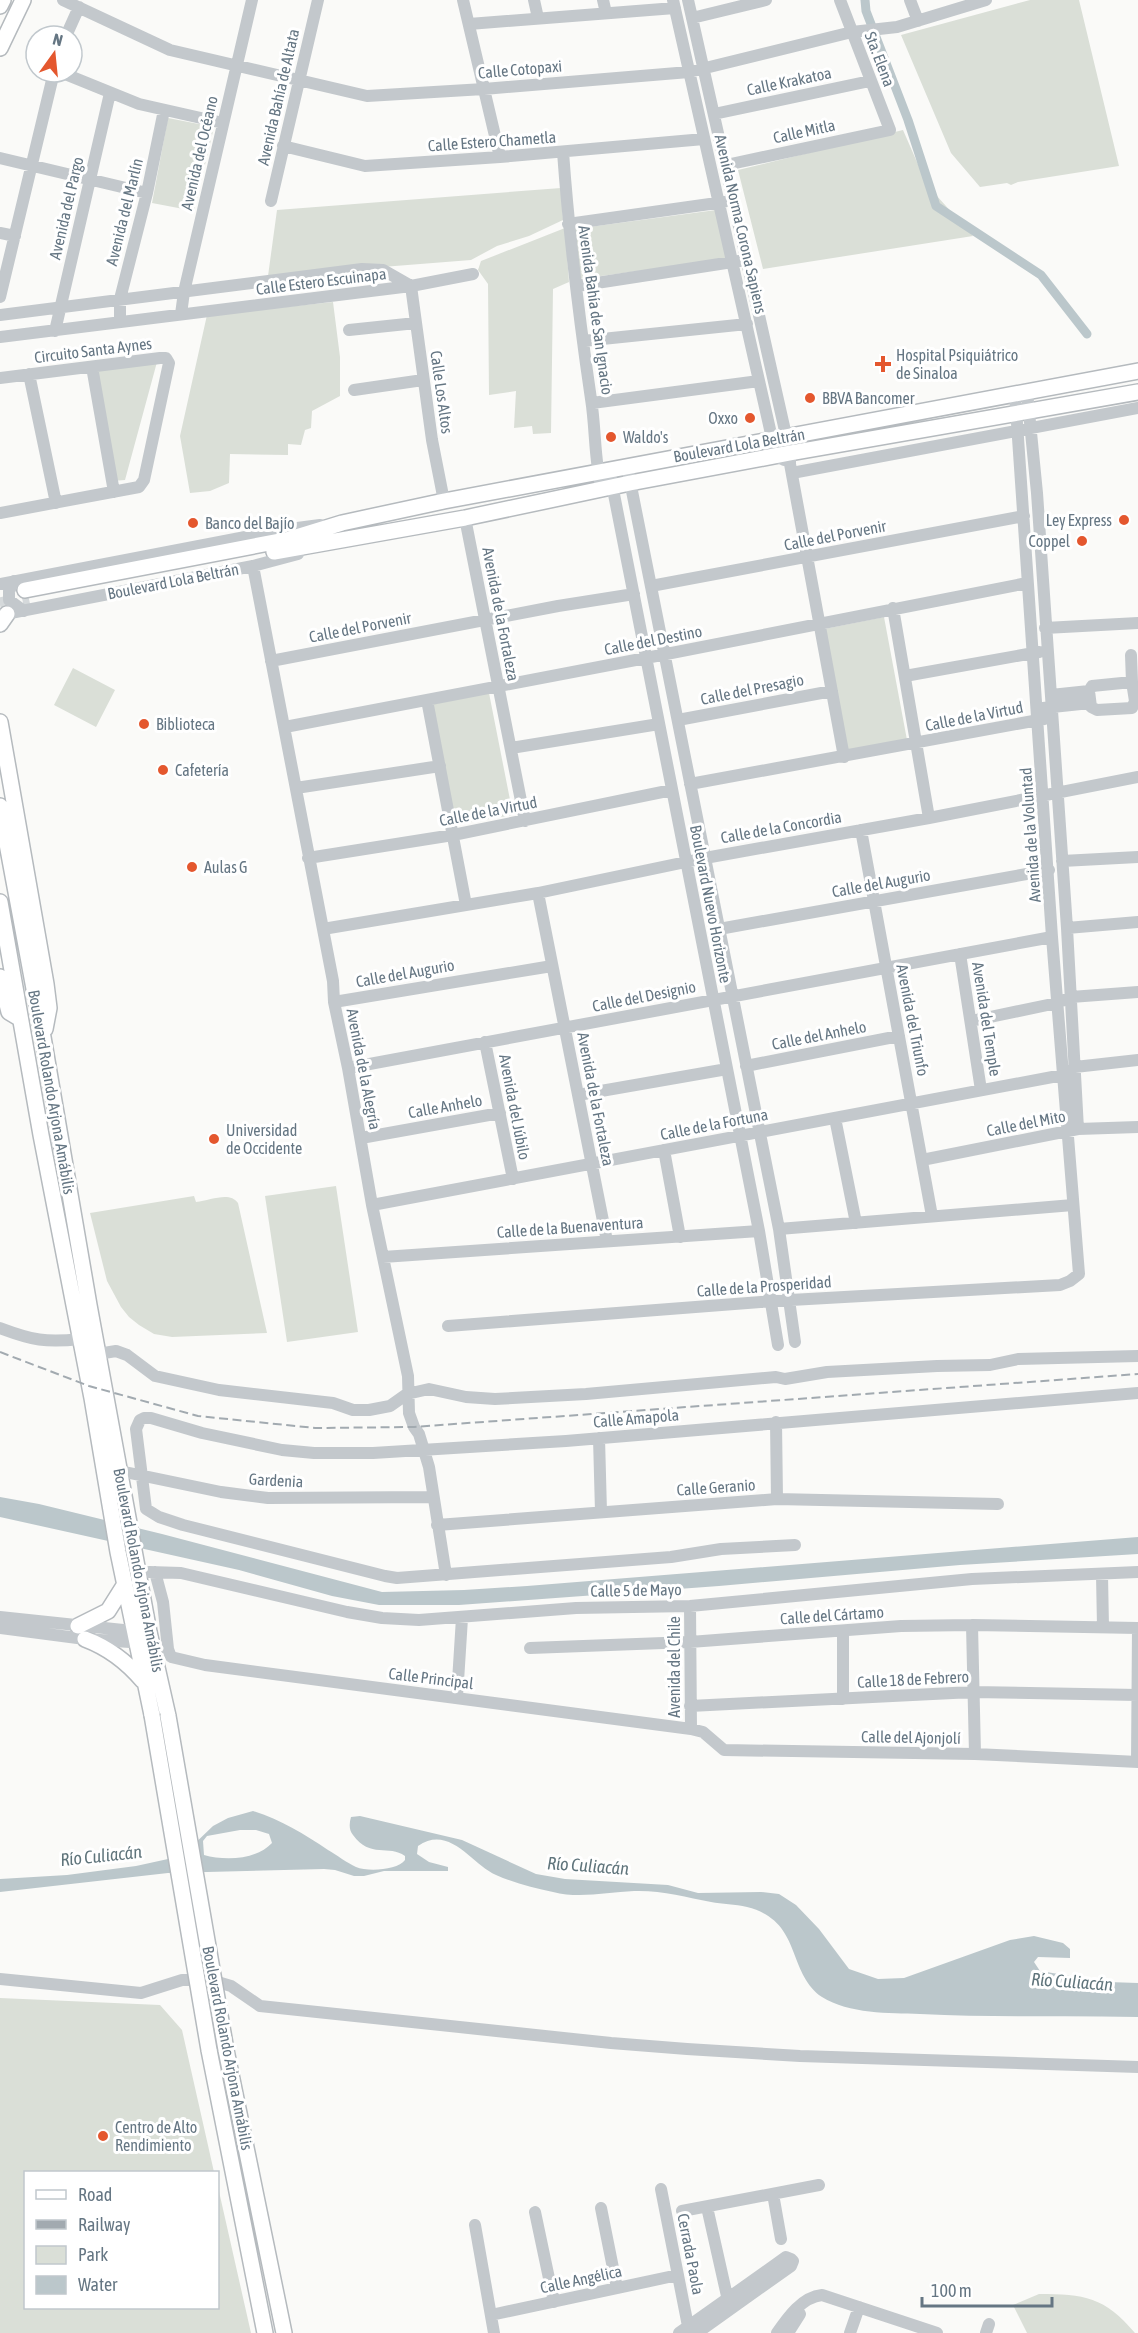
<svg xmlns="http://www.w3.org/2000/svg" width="1138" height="2333" viewBox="0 0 1138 2333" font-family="'Asap Condensed',sans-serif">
	<rect width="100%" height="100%" fill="#fafaf8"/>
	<path fill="#dadfd7" d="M 1030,0 L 1079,0 L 1119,166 L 1018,182 L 1011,185 L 1007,183 L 980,187 L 951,153 L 901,35 Z
		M 168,118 L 214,127 L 194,211 L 152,203 Z
		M 903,130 L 927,185 L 973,236 L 763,269 L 738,170 Z
		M 561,188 L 563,220 L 529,236 L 497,246 L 471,260 L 268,276 L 277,210 Z
		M 716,210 L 727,259 L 579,279 L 574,229 Z
		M 565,228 L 569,282 L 553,289 L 551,433 L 533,434 L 532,426 L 514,428 L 516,391 L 489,395 L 488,284 L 478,270 L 481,261 Z
		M 333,302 L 340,357 L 340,396 L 312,411 L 311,428 L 305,430 L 301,445 L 288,444 L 288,455 L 230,454 L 229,483 L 210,491 L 190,493 L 180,436 L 207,315 Z
		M 157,362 L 125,480 L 112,481 L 95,370 Z
		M 884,617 L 907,740 L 847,750 L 824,629 Z
		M 73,668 L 115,690 L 96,727 L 54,705 Z
		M 489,693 L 513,815 L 454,825 L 429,705 Z
		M 336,1186 L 358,1332 L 287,1342 L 265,1196 Z
		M 194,1196 L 196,1202 C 211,1200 230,1191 238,1203 L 267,1333 L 172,1337 L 154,1334 L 139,1325 L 129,1317 L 121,1307 L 107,1281 L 90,1213 Z
		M 0,1998 L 160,2005 L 182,2030 L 214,2172 L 26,2172 L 26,2308 L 218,2308 L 218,2187 L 251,2333 L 0,2333 Z
		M 1039,2294 C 1084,2294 1105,2297 1135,2333 L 1027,2333 L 1013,2305 Z"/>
	<path fill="#bbc7cb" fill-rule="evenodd" d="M 0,1497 L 39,1504 L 162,1534 L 382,1592 L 464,1590 L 527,1586 L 1138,1537 L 1138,1554 L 960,1565 L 719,1586 L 459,1605 L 379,1605 L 332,1596 L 239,1570 L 0,1517 Z
		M 253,1811 C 281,1820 304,1834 328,1850 C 337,1855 347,1863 356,1867 C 368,1872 398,1870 405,1860 L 405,1856 C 389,1844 370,1859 353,1835 C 349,1830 349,1824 351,1817 L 360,1816 L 462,1840 L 536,1874 L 565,1879 L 668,1885 L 698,1893 L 761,1892 L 779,1894 L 796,1905 L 819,1929 L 849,1969 L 878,1979 L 904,1978 L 1010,1940 L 1034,1936 L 1063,1943 L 1070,1949 L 1070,1958 L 1038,1957 L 1034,1962 L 1040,1971 L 1108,1982 L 1138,1983 L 1138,2017 C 1065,2015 992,2018 920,2014 C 889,2013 849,2014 822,1997 C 786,1972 803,1921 747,1907 C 735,1904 722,1904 711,1902 C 686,1897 660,1890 634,1891 C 607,1892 580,1899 553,1892 C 534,1888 514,1883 496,1875 C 472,1865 450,1824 418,1846 L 417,1854 L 429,1862 L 448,1867 L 448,1871 L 384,1871 L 364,1876 L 354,1876 L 335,1870 L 324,1869 L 168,1873 L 0,1892 L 0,1879 L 67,1875 L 136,1866 L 168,1859 L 188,1850 L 213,1826 L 228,1818 ZM 240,1830 L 256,1830 L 269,1834 L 272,1843 C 256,1860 225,1861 204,1855 L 203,1841 L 207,1836 Z"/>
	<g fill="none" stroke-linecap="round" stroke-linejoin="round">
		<path stroke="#bbc7cb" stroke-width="9" d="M 865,0 L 866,11 L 908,120 L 936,206 L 1041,275 L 1087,334"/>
		<path stroke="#d5d9db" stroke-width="15" stroke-dasharray="15 8" stroke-linecap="butt" d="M 0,605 L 29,599"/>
		<defs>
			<path id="major" d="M 0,6 L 3,0
				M 0,48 L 23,0
				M 274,552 L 465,518 L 630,483 L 790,453 L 1138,392
				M 25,590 L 290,539 L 342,523 L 444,501 L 1138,371
				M 0,624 L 7,614
				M 0,722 L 46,984 L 49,1008 L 45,1029
				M 0,806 L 43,1037 L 89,1305 L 149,1632 L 168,1716
				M 0,902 L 41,1135 L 92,1398 L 118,1552 L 152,1715
				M 0,977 L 9,1012 L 19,1018
				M 78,1626 L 108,1611 L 125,1584
				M 85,1639 C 109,1648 127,1662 143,1681
				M 209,2050 L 265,2333
				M 226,2050 L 284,2333"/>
		</defs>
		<use href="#major" stroke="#b5babe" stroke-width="18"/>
		<path stroke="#c3c8cc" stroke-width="12" d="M 63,0 L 170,50 L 367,96 L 484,89 L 689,72 L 852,32 L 897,27 L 986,0
			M 463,0 L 500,157
			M 534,0 L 538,18
			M 603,0 L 606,13
			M 673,0 L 776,456 L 784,460
			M 688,0 L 790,453 L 790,464 L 844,757
			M 910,0 L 918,21
			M 692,18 L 766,0
			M 469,24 L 675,8
			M 66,36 L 79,7
			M 60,72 L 139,104 L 223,123
			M 714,114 L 870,81
			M 283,146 L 365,166 L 500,157 L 704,139
			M 563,152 C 569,235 579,317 591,399 C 596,430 594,461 602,490
			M 0,158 L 147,193
			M 726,165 L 890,130 L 840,0
			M 271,201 L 318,0
			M 568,224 L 724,202
			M 0,233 L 15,236
			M 411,286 L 432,440 L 444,501
			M 577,286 L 739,261
			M 0,297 L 54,72
			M 181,314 L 184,292 L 252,0
			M 0,315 L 362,269 L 383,270 L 411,286
			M 120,322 L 120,299 L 147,193 L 164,110
			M 349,330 L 416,323
			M 55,331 L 110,93
			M 0,337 L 411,286 L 473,274
			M 583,341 L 747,324
			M 92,367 L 114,492
			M 29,374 L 56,503
			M 0,378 L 160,358 L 166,358 L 169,363 L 144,480 L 139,487 L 0,513
			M 354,390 L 423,380
			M 1027,392 L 1037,493 L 1067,928 L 1078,1129
			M 592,403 L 759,381
			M 627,466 L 779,1229 L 795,1342
			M 609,469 L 759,1231 L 778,1345
			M 792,473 L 1138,408
			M 465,518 L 525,821
			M 253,566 L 333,981 L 334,1002 L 348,1068 L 372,1205 L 408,1376 L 409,1413 L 414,1427 L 419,1434 L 429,1467 L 446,1575
			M 14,581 L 9,591 L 9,600 L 24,611
			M 0,584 L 282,530 L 320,525
			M 651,586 L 1024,516
			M 893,608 L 929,818
			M 0,615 L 253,566 L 298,554
			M 1045,628 L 1138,623
			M 1131,655 L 1132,682
			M 271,661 L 558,606 L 634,594
			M 905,676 L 1039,652
			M 1132,682 L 1135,701 L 1132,708 L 1097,710 L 1091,707 L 1089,691 L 1092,686 Z
			M 1051,695 L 1089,691
			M 427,700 L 466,905
			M 1043,708 L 1090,703
			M 678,720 L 832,691
			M 285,727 L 646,658 L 1027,583
			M 511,748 L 659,724
			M 690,784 L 1044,719
			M 296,788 L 440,766
			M 861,830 L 932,1216
			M 308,858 L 453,835 L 672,790
			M 1062,861 L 1138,857
			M 538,893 L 607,1241
			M 1067,928 L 1138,922
			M 323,929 L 538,893 L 705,858 L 929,818 L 1138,777
			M 719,929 L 1049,870
			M 960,954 L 981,1090
			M 334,1002 L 552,966
			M 971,1021 L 1057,1003 L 1071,997 L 1138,992
			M 485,1042 L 513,1179
			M 746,1066 L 899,1036
			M 348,1068 L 1052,937
			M 578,1095 L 727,1069
			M 835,1118 L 856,1223
			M 361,1138 L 500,1113
			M 664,1150 L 680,1237
			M 922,1160 L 1078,1129 L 1138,1127
			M 372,1205 L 1063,1075 L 1075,1067 L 1138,1060
			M 779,1229 L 1073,1205
			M 383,1257 L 759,1231
			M 448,1326 L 773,1301 L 1060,1285 L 1070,1281 L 1079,1274 L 1052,937 L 1015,394
			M 0,1328 C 32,1340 46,1343 80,1339
			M 98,1354 L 116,1351 L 127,1355 L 155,1376 L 219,1390 L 333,1403 L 353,1410 L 369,1410 L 390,1406 L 407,1394 L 429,1389 L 466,1397 L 495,1399 L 586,1394 L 776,1377 L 785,1379 L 827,1372 L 937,1366 L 990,1365 L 1018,1359 L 1138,1356
			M 776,1422 L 777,1499
			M 599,1438 L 601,1512
			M 120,1471 L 221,1492 L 268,1498 L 433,1497
			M 437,1525 L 777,1499 L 998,1504
			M 795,1545 L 721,1549 L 671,1557 L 397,1578 L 385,1576 L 183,1525 L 159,1517 L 146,1509 L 136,1429 L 140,1420 L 144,1418 L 151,1418 L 202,1433 L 282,1450 L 314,1453 L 373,1453 L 566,1441 L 1138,1393
			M 149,1572 L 181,1573 L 347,1612 L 382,1618 L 419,1620 L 576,1608 L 690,1606 L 972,1579 L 1138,1572
			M 155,1572 L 163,1602 L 168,1649 L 171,1657 L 205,1665 L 691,1729 L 703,1732 L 724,1750 L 975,1754 L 1138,1762
			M 1102,1575 L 1103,1627
			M 690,1606 L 691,1729
			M 0,1617 L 142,1632
			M 972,1625 L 975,1754
			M 0,1628 L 85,1639 L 145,1643
			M 843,1631 L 843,1699
			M 530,1648 L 690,1642 L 901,1626 L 972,1625 L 1138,1628
			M 457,1697 L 462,1618
			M 690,1706 L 973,1692 L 1138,1695
			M 1137,1761 L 1138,1628
			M 0,1979 L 141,1993 L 182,1980 L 211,1980 L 231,1986 L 260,2006 L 611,2043 L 687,2049 L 800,2056 L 1138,2067
			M 661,2189 L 688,2326 L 692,2330
			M 773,2194 L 781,2239
			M 707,2207 L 729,2305
			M 601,2208 L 617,2288
			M 682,2211 L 819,2185
			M 535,2212 L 554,2302
			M 475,2225 L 494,2333
			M 491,2315 L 678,2275
			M 679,2333 L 786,2257 L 791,2259 L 793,2261 L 791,2266 L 697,2333
			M 777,2333 C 788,2317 802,2297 822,2295 L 937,2333
			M 788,2333 L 800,2314
			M 850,2333 L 859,2307
			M 986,2333 L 989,2324"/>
		<use href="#major" stroke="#fff" stroke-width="15"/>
		<path stroke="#a2aab0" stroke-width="2" stroke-dasharray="9 4.5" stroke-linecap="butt" d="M 0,1352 L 89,1386 L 198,1416 L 315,1428 L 414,1427 L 1138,1374"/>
		<defs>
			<path id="major-bridge" d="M 152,1715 L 209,2050
				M 168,1716 L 226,2050"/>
		</defs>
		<use href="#major-bridge" stroke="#b5babe" stroke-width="18" stroke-linecap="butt"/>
		<use href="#major-bridge" stroke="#fff" stroke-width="15"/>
	</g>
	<g fill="#e4572e" stroke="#fff" stroke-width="2">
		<path d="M880 355h6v6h6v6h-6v6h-6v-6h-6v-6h6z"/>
		<circle cx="810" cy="398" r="6"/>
		<circle cx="750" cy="418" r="6"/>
		<circle cx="611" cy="437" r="6"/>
		<circle cx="1124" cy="520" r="6"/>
		<circle cx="193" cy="523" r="6"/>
		<circle cx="1082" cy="541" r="6"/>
		<circle cx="144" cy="724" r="6"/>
		<circle cx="163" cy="770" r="6"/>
		<circle cx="192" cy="867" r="6"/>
		<circle cx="214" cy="1139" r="6"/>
		<circle cx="103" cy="2136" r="6"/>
	</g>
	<g text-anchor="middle" stroke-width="6" stroke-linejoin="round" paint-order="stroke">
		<g font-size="16" fill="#657683" stroke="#fff">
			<text transform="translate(880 59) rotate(69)" y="6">Sta. Elena</text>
			<text transform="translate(520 69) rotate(-5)" y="6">Calle Cotopaxi</text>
			<text transform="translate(789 81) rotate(-12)" y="6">Calle Krakatoa</text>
			<text transform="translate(278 97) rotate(-77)" y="6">Avenida Bahía de Altata</text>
			<text transform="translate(804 131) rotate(-12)" y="6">Calle Mitla</text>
			<text transform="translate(492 141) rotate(-4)" y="6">Calle Estero Chametla</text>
			<text transform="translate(199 153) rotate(-77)" y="6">Avenida del Océano</text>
			<text transform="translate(66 208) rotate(-77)" y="6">Avenida del Pargo</text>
			<text transform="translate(124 212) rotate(-76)" y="6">Avenida del Marlín</text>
			<text transform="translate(741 224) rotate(77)" y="6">Avenida Norma Corona Sapiens</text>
			<text transform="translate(321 281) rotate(-7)" y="6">Calle Estero Escuinapa</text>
			<text transform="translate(596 310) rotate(82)" y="6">Avenida Bahía de San Ignacio</text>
			<text transform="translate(93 350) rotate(-7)" y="6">Circuito Santa Aynes</text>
			<text transform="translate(442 392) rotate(82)" y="6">Calle Los Altos</text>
			<text transform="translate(739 445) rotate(-10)" y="6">Boulevard Lola Beltrán</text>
			<text transform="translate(835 535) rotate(-11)" y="6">Calle del Porvenir</text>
			<text transform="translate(173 581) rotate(-11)" y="6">Boulevard Lola Beltrán</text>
			<text transform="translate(501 614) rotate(79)" y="6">Avenida de la Fortaleza</text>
			<text transform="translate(360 627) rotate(-11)" y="6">Calle del Porvenir</text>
			<text transform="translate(653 640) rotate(-11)" y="6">Calle del Destino</text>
			<text transform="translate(752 689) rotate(-11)" y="6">Calle del Presagio</text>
			<text transform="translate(974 716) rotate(-11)" y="6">Calle de la Virtud</text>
			<text transform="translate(488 811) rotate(-11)" y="6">Calle de la Virtud</text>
			<text transform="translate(781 827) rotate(-10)" y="6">Calle de la Concordia</text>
			<text transform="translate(1030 835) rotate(-94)" y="6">Avenida de la Voluntad</text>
			<text transform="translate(881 883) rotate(-10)" y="6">Calle del Augurio</text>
			<text transform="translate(711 904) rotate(79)" y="6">Boulevard Nuevo Horizonte</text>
			<text transform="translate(405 973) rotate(-10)" y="6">Calle del Augurio</text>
			<text transform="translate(644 996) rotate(-11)" y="6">Calle del Designio</text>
			<text transform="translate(987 1019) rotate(81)" y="6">Avenida del Temple</text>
			<text transform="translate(913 1020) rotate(79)" y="6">Avenida del Triunfo</text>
			<text transform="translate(819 1035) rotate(-11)" y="6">Calle del Anhelo</text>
			<text transform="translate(364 1069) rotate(79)" y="6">Avenida de la Alegría</text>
			<text transform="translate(52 1092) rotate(80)" y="6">Boulevard Rolando Arjona Amábilis</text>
			<text transform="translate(596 1099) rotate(79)" y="6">Avenida de la Fortaleza</text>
			<text transform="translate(445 1106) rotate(-10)" y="6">Calle Anhelo</text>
			<text transform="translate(515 1107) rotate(79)" y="6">Avenida del Júbilo</text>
			<text transform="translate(1026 1123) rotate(-11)" y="6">Calle del Mito</text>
			<text transform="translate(714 1124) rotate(-11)" y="6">Calle de la Fortuna</text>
			<text transform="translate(570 1227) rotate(-4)" y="6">Calle de la Buenaventura</text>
			<text transform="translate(764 1286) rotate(-4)" y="6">Calle de la Prosperidad</text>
			<text transform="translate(636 1418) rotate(-5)" y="6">Calle Amapola</text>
			<text transform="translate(276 1480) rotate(3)" y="6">Gardenia</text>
			<text transform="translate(716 1487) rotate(-4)" y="6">Calle Geranio</text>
			<text transform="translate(139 1570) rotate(79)" y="6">Boulevard Rolando Arjona Amábilis</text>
			<text transform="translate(636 1590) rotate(-1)" y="6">Calle 5 de Mayo</text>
			<text transform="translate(832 1615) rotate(-4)" y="6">Calle del Cártamo</text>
			<text transform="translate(674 1667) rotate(-90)" y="6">Avenida del Chile</text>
			<text transform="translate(431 1678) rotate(7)" y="6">Calle Principal</text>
			<text transform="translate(913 1679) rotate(-3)" y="6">Calle 18 de Febrero</text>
			<text transform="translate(911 1737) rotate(1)" y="6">Calle del Ajonjolí</text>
			<text transform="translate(228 2048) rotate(79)" y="6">Boulevard Rolando Arjona Amábilis</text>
			<text transform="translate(691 2254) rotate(79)" y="6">Cerrada Paola</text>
			<text transform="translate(581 2279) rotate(-12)" y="6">Calle Angélica</text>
		</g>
		<g font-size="16" fill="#657683" stroke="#fff" text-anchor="start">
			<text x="896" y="361">Hospital Psiquiátrico<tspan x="896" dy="18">de Sinaloa</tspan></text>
			<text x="822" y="404">BBVA Bancomer</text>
			<text x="738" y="424" text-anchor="end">Oxxo</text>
			<text x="623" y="443">Waldo's</text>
			<text x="1112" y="526" text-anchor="end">Ley Express</text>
			<text x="205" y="529">Banco del Bajío</text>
			<text x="1070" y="547" text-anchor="end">Coppel</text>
			<text x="156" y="730">Biblioteca</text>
			<text x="175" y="776">Cafetería</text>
			<text x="204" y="873">Aulas G</text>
			<text x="226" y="1136">Universidad<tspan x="226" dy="18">de Occidente</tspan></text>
			<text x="115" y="2133">Centro de Alto<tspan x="115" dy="18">Rendimiento</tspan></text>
		</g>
		<g font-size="18" font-style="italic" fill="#60757c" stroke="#fff">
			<text transform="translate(101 1856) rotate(-6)" y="6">Río Culiacán</text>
			<text transform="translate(588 1866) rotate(4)" y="6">Río Culiacán</text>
			<text transform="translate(1072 1982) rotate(4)" y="6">Río Culiacán</text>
		</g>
	</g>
	<rect x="24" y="2171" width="195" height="138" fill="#ffffff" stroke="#c1c8cd" stroke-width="1.5"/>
	<rect x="36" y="2190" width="30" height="9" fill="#ffffff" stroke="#c1c8cd" stroke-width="1.5"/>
	<text x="78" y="2201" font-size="18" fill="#657683">Road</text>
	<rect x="36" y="2220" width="30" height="9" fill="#a2aab0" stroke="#c1c8cd" stroke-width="1.5"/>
	<text x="78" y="2231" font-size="18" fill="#657683">Railway</text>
	<rect x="36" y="2246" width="30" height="18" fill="#dadfd7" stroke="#c1c8cd" stroke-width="1.5"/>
	<text x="78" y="2261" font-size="18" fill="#657683">Park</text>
	<rect x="36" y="2276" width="30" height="18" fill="#bbc7cb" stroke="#c1c8cd" stroke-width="1.5"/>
	<text x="78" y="2291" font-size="18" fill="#657683">Water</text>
	<g transform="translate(54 54) rotate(15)"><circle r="28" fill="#ffffff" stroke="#c1c8cd" stroke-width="1.5"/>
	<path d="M0-4.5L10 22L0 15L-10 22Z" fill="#e4572e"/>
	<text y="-9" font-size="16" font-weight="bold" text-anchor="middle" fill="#657683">N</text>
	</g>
	<path d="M922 2297v9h130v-9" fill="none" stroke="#657683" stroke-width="3"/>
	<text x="931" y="2297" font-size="18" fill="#657683" stroke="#ffffff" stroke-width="4.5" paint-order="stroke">100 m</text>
</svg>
